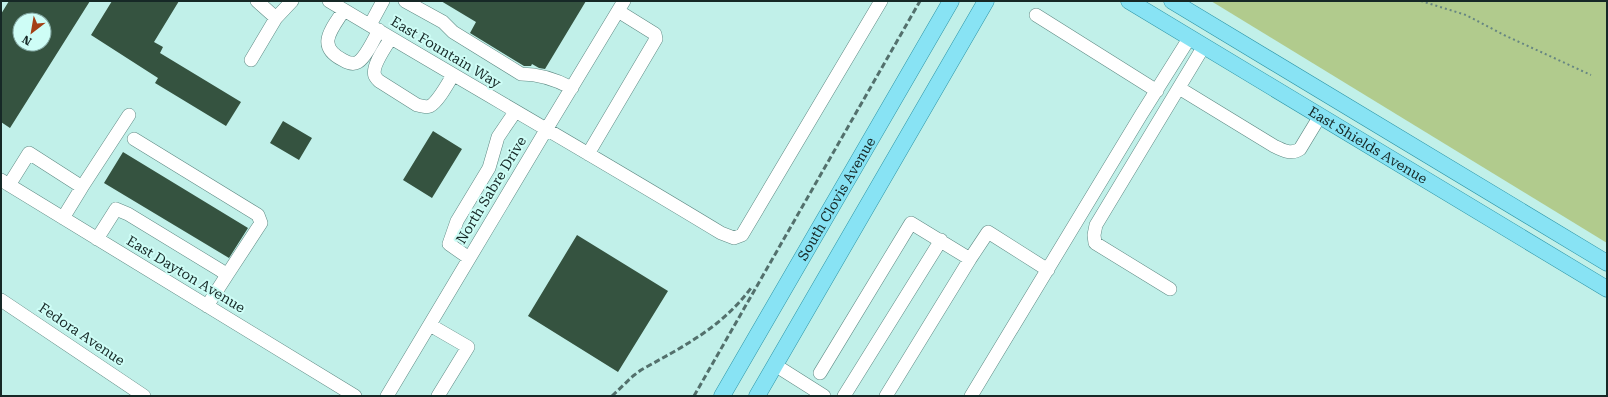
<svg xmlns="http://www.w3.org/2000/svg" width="1608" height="397" viewBox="0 0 1608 397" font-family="'Roboto Serif',serif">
	<rect width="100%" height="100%" fill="#c1f0e9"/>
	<path fill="#b1cb8d" d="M 1211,1 L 1607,1 L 1607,243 Z"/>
	<path fill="#355340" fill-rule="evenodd" d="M 9,1 L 90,1 L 10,128 L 1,122 L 1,14 ZM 20,20 L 44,20 L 44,44 L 20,44 Z
		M 112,1 L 179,1 L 154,42 L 163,47 L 160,53 L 241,102 L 226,126 L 155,83 L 158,78 L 91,35 Z
		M 441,1 L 586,1 L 545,69 L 539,68 L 532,64 L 531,66 L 524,66 L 470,33 L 476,22 Z
		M 283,121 L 312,138 L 299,160 L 270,143 Z
		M 433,131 L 462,149 L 432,198 L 403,180 Z
		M 123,152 L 248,228 L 229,258 L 104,183 Z
		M 577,235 L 668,291 L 618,372 L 528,316 Z"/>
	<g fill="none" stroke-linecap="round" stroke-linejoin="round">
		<defs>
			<path id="minor" d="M 257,1 L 276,18
				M 329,1 C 459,79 591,154 721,233 L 734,238 L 742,235 L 881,1
				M 405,1 L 443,22 L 453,32 L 521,74 C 540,74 555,79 572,88
				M 344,10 C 332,29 315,46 343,60 C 348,63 353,65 358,62 C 366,57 374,39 379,30
				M 1036,15 L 1157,91
				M 370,25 L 383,1
				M 391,38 C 386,46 371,67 375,76 C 375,77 378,80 379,81 L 417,105 C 422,106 426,108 430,106 C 438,102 448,83 453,75
				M 251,60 L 276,18 L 292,1
				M 1179,88 L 1274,146 C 1282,150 1291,155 1300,149 L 1320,116
				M 588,154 L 656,39 L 655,34 L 618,11
				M 1,180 L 355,396
				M 9,185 L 29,153 L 82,187 L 63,218
				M 82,187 L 129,115
				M 97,239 L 116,209 L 128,214 L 220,270 L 227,275 L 261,223 L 258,215 L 134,139
				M 469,258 L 449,244 L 457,221 L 489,168 L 498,137 L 515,112
				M 1170,289 L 1095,243 L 1094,235 L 1096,225 L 1204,46
				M 1,300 L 144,396
				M 207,306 L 227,275
				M 430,325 L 468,347 L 438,396
				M 775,365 L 824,396
				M 820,373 L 911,223 L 970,259 L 988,232 L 1048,270
				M 387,396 L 546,130 L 624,1
				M 844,396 L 941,240
				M 886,396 L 970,259
				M 971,396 L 1141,115 L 1190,37"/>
			<g id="major">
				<path id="s1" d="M 1129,1 L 1607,289"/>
				<path d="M 1172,1 L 1607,263"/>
				<path id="s2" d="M 722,396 L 951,1"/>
				<path d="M 757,396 L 986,1"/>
			</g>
		</defs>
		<use href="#minor" stroke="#5f8a84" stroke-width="14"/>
		<use href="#major" stroke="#2d95a7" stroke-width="17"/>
		<path stroke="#678682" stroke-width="2" stroke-dasharray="2 3" stroke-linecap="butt" d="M 1421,1 L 1466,15 L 1504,35 L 1591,75"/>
		<use href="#minor" stroke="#fff" stroke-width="13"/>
		<use href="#major" stroke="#88e3f4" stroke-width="16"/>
		<path stroke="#53706c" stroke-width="3" stroke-dasharray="6 3" stroke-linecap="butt" d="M 612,396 L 633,376 L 641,370 C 684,346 721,328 751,288
			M 694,396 L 920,1"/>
	</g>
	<g text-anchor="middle" stroke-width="4" stroke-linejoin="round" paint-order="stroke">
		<g font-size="14" fill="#162826" stroke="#cefdf6">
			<text transform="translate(446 52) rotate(31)" y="5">East Fountain Way</text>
			<text dy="5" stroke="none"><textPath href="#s1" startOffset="279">East Shields Avenue</textPath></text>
			<text transform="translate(491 190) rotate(-59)" y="5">North Sabre Drive</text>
			<text dy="5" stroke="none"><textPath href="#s2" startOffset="228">South Clovis Avenue</textPath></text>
			<text transform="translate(186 274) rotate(31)" y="5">East Dayton Avenue</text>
			<text transform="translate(82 334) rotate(34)" y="5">Fedora Avenue</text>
		</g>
	</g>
	<rect width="1608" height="397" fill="none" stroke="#162826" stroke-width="4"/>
	<g transform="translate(32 32) rotate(211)"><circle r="19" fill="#cefdf6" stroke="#84a8a3"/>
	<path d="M0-3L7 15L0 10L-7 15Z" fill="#a43f15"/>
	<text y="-6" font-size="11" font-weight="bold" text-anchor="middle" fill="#162826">N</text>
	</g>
</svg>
